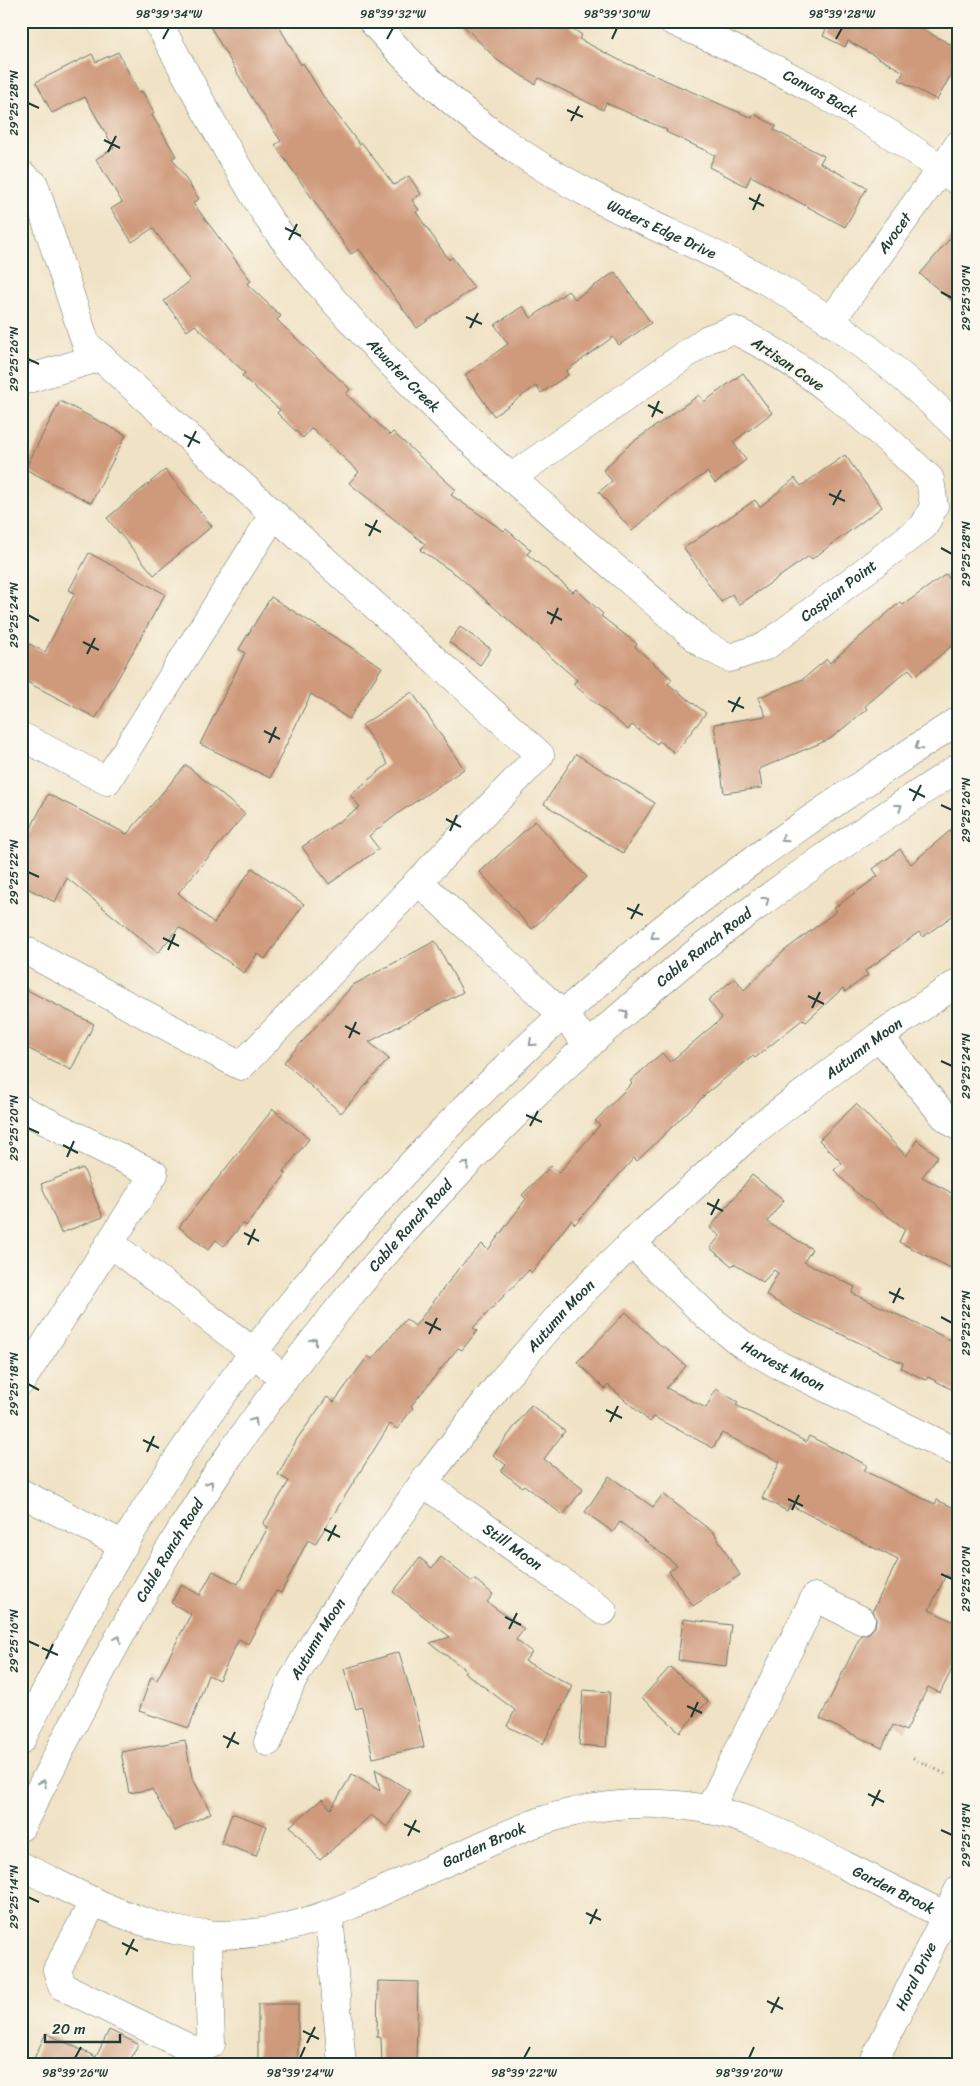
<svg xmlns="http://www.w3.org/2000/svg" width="980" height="2086" viewBox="0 0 980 2086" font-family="Sriracha,sans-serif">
	<rect width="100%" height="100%" fill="#fbf7ec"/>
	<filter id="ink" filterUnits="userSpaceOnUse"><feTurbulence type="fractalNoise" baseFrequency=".02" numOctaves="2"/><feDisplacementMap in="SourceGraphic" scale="10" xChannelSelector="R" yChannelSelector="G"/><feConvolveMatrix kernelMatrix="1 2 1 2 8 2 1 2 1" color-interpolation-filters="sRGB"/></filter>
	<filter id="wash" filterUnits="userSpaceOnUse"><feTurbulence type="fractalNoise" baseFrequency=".0096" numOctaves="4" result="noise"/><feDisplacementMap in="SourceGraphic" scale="20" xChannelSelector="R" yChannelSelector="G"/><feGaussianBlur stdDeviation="1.12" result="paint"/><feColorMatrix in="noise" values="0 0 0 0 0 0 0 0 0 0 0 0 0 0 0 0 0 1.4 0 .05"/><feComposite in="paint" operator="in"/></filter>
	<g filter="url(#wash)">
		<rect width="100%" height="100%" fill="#f0e2c5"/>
		<g id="blocks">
			<path fill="#cf9a7b" d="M 207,21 L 276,21 L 301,65 L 303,63 L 323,96 L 360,145 L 362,143 L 394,185 L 409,176 L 421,194 L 412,200 L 419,210 L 416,212 L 449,260 L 452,257 L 474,288 L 417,328 L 359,249 L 351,254 L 275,145 L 281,141 L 252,98 Z
				M 459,21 L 561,21 L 582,35 L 579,39 L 619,60 L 752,118 L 754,114 L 776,126 L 774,130 L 824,156 L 820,163 L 867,188 L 845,227 L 751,176 L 746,186 L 709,167 L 715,155 L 666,132 L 667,130 L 606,103 L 603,110 L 539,78 L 535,84 L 497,60 Z
				M 812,21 L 907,21 L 959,49 L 959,60 L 937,100 L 899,80 L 904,72 L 848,41 L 845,47 L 823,36 L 826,29 Z
				M 118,52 L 139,93 L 142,91 L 154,113 L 152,115 L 176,156 L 172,158 L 199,199 L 193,203 L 251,281 L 247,284 L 281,316 L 277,320 L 350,389 L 346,394 L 390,435 L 393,432 L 456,490 L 451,495 L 504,531 L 506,529 L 531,550 L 527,554 L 573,592 L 576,589 L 603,614 L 601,616 L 637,644 L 635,647 L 672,679 L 668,684 L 706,713 L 675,753 L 659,741 L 657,744 L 632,725 L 628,730 L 573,684 L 577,680 L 457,575 L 420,550 L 425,544 L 349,483 L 359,472 L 312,428 L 303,438 L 277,413 L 280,410 L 242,376 L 245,373 L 195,325 L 187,331 L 164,301 L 190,281 L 153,228 L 132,242 L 111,209 L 122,202 L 96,159 L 114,148 L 85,97 L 52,113 L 36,82 L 92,54 L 96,62 Z
				M 959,228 L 959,307 L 920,274 Z
				M 615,272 L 651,323 L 619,345 L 613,337 L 566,371 L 568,375 L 541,393 L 536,386 L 494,416 L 465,375 L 508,344 L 495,325 L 523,306 L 531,318 L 568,291 L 575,299 Z
				M 743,373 L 772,413 L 733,442 L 746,460 L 715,483 L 707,472 L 670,498 L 632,531 L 599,492 L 612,481 L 603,470 L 630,444 L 699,395 L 704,402 Z
				M 60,401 L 126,435 L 91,503 L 25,469 Z
				M 845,455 L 882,507 L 812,559 L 809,556 L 739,605 L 732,594 L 721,602 L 684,548 L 755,500 L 760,507 L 795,478 L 801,486 Z
				M 165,470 L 212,526 L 154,575 L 107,518 Z
				M 89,553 L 165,594 L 96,718 L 21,679 L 21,640 L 45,652 L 75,593 L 69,590 Z
				M 946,574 L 959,593 L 959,640 L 915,676 L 909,669 L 865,706 L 867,709 L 830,739 L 759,769 L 762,788 L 724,793 L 714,724 L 766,716 L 758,698 L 803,679 L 827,659 L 830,663 L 900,602 L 903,605 Z
				M 271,597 L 382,667 L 349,719 L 311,694 L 270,778 L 200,744 L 245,653 L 239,649 Z
				M 460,627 L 491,649 L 480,665 L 449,642 Z
				M 412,692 L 464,769 L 400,812 L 369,836 L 379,849 L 329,884 L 302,847 L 360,807 L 350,795 L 388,764 L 362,725 Z
				M 576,754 L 655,803 L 623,853 L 544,804 Z
				M 186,765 L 245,814 L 178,893 L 214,923 L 252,868 L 304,904 L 265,959 L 257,954 L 244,973 L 179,927 L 158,953 L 67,878 L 55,902 L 21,885 L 21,848 L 48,794 L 127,834 Z
				M 535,821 L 587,877 L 532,929 L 480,872 Z
				M 959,823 L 959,911 L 923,937 L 919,932 L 865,971 L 868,975 L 845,992 L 843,988 L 806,1022 L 803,1019 L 755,1058 L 753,1056 L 709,1091 L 637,1161 L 634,1158 L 575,1224 L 571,1220 L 532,1273 L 529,1270 L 473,1328 L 477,1331 L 462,1350 L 458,1348 L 411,1406 L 413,1408 L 397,1429 L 390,1424 L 315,1544 L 308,1540 L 281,1593 L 276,1591 L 248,1644 L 239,1639 L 219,1680 L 208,1675 L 189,1728 L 139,1711 L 151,1677 L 157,1680 L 191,1614 L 171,1603 L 181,1585 L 200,1595 L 213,1571 L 238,1584 L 268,1527 L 263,1524 L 289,1481 L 278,1475 L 297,1439 L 327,1397 L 334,1402 L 368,1356 L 372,1359 L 406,1319 L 415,1326 L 459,1268 L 482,1244 L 488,1250 L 526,1199 L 522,1195 L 551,1166 L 559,1173 L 600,1125 L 595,1121 L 632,1083 L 630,1081 L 662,1053 L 670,1062 L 722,1018 L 708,1000 L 735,978 L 744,990 L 784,951 L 837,911 L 834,908 L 878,876 L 873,869 L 900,849 L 911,864 Z
				M 435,941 L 463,992 L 369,1042 L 389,1059 L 341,1113 L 284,1062 L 353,985 Z
				M 21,987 L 94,1024 L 71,1070 L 21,1045 Z
				M 856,1104 L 906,1156 L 917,1140 L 938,1156 L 922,1177 L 959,1197 L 959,1272 L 899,1242 L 905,1229 L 853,1190 L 834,1170 L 842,1163 L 819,1140 Z
				M 273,1109 L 309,1139 L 283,1172 L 286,1174 L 246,1226 L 243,1223 L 224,1246 L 216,1240 L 208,1250 L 179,1227 Z
				M 83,1168 L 103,1217 L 61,1233 L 41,1184 Z
				M 752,1175 L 784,1200 L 767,1222 L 812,1249 L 804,1262 L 855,1287 L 852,1293 L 959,1344 L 959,1393 L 928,1377 L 926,1380 L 901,1368 L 903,1363 L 795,1313 L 766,1295 L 778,1273 L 774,1270 L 763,1282 L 734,1264 L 732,1266 L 710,1248 L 720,1236 L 710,1228 Z
				M 626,1312 L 663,1348 L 664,1346 L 686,1366 L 666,1388 L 706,1408 L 716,1389 L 738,1402 L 736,1405 L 806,1442 L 809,1436 L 867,1465 L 864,1471 L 935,1504 L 937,1500 L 959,1510 L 959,1581 L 946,1575 L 929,1610 L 959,1624 L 959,1655 L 940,1693 L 928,1687 L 906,1731 L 893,1725 L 882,1748 L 820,1719 L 861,1635 L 869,1633 L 875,1627 L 876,1619 L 873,1610 L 898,1560 L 790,1505 L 787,1511 L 762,1498 L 780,1462 L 722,1433 L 713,1448 L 654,1417 L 650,1422 L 608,1385 L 605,1389 L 577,1362 Z
				M 531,1405 L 565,1431 L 544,1459 L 583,1489 L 563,1515 L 524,1485 L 522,1487 L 501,1471 L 506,1465 L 493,1455 Z
				M 609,1476 L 653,1507 L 663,1494 L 714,1533 L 740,1575 L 693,1606 L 669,1571 L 677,1565 L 620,1522 L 613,1532 L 585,1512 Z
				M 441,1557 L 472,1582 L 474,1579 L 493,1594 L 487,1602 L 524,1629 L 516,1640 L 532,1652 L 525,1661 L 573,1686 L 543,1744 L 507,1726 L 515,1710 L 464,1672 L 466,1670 L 430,1643 L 450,1637 L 393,1592 L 420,1558 L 432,1568 Z
				M 683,1619 L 731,1625 L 726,1666 L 678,1660 Z
				M 399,1652 L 416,1711 L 424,1747 L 373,1758 L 362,1707 L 356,1709 L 344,1669 Z
				M 670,1667 L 708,1701 L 680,1732 L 642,1698 Z
				M 583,1690 L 610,1692 L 606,1747 L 579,1745 Z
				M 185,1740 L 192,1777 L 211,1813 L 175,1831 L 152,1789 L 129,1793 L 121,1752 Z
				M 375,1769 L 410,1791 L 387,1827 L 371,1815 L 320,1860 L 290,1826 L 322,1799 L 331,1809 L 352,1774 L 380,1791 Z
				M 232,1813 L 267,1826 L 256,1856 L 221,1843 Z
				M 378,1981 L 418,1982 L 416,2065 L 382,2065 L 381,2038 L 377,2037 Z
				M 258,2004 L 298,2004 L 298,2063 L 258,2063 Z
				M 109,2030 L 138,2044 L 128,2065 L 31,2065 L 46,2033 L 96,2057 Z"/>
		</g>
	</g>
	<g filter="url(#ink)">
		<use href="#blocks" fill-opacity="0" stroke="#687767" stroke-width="1"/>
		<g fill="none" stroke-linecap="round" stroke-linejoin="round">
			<defs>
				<g id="minor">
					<path id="s1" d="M 157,21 C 187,75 215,131 247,183 C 256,198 265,215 276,229 C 395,389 554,514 703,644 L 730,658 L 766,646 L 924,526 L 934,506 L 930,479 C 873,425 805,362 733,330 L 708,339 L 512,477"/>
					<path id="s2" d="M 372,21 C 436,96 510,153 597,198 C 654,228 714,251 770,283 C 839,322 903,373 959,429"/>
					<path id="s3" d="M 672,21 C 774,65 870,115 959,182"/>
					<path d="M 21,174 L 34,184 L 86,344 L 540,755 L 241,1066 L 21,948"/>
					<path id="s4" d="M 830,322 L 959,144"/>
					<path d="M 21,381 L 101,357"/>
					<path d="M 21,736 L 107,781 L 274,514"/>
					<path d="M 418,881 L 563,1015 L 589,1045"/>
					<path d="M 879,1036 L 944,1116 L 959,1127"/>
					<path d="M 21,1109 L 154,1174 L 21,1382"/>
					<path d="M 110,1243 L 255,1353 L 284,1380"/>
					<path id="s5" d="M 632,1243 L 709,1318 L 742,1344 L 779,1365 L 959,1453"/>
					<path id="s6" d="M 423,1483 L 603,1611"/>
					<path d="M 21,1493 L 124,1545"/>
					<path d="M 21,1740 C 54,1675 86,1609 123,1546 C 258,1320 445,1108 648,941 C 746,860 853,790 959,720"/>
					<path id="s7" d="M 268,1742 L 291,1683 L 324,1626 L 368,1561 L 423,1483 L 502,1381 L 568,1306 L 632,1243 L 754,1131 L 879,1036 L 959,982"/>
					<path d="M 709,1810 L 815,1597 L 861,1620"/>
					<path id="s8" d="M 21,1827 C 84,1702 147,1577 225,1462 C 349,1279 507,1108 677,968 C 766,895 863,830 959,767"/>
					<path id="s9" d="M 21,1866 C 76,1892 131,1925 191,1933 C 270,1943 331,1915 400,1883 C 430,1869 460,1856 490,1842 C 517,1830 545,1818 574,1812 C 608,1804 643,1802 677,1805 C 738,1810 791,1837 844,1865 C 878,1882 912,1899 946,1916"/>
					<path d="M 94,1901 L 57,1970 L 62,1986 L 195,2051 L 211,2044 L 208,1934"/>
					<path d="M 329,1915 L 342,2065"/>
					<path id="s10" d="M 872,2065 L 959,1889"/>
				</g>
			</defs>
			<use href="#minor" stroke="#687767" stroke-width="29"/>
			<path stroke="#687767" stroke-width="3" stroke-dasharray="1 4" stroke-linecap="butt" d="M 913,1758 L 945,1774"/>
			<use href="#minor" stroke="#fff" stroke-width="28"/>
		</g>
		<defs><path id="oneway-chevron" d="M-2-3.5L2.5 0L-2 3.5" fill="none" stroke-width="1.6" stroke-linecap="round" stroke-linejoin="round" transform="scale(1.25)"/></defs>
		<g stroke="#8f9e9a">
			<use href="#oneway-chevron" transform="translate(918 747) rotate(146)"/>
			<use href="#oneway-chevron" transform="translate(899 807) rotate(-34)"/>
			<use href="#oneway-chevron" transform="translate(784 839) rotate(145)"/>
			<use href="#oneway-chevron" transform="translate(766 900) rotate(-36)"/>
			<use href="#oneway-chevron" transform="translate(654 936) rotate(141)"/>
			<use href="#oneway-chevron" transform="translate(625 1013) rotate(-42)"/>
			<use href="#oneway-chevron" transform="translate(532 1043) rotate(137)"/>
			<use href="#oneway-chevron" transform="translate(466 1165) rotate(-47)"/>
			<use href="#oneway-chevron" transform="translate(314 1341) rotate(-52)"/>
			<use href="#oneway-chevron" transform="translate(254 1421) rotate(-54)"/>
			<use href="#oneway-chevron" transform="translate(210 1484) rotate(-57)"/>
			<use href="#oneway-chevron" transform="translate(118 1639) rotate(-61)"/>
			<use href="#oneway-chevron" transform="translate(43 1783) rotate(-63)"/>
		</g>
	</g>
	<path fill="none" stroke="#1f3d34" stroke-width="2" d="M 163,39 L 169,28M 387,39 L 393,28M 612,39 L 617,28M 836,39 L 842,28M 28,103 L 39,108M 567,110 L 583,117M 571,121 L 579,106M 104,140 L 120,148M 108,152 L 116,136M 749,198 L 764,206M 753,210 L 760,194M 285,228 L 301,236M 289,240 L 297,224M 941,292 L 952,298M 466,317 L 482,324M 470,328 L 478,313M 28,359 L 39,364M 648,405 L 663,413M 652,417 L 659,401M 184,435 L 200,443M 188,447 L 196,431M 829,494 L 845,501M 833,505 L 841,490M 365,524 L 381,532M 369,536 L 377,520M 941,548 L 952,554M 547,612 L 562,620M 28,615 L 39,621M 551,624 L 558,608M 83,642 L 99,650M 87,654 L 95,638M 728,701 L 744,708M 732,712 L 740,697M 264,731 L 280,739M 269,743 L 276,727M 909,789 L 925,797M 913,801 L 921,785M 941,805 L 952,810M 446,819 L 461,827M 450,831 L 457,815M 28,872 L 39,877M 627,908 L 643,915M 631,919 L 639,904M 163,938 L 179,946M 168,950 L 175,934M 808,996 L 824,1004M 812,1008 L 820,992M 345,1026 L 360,1034M 349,1038 L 356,1022M 941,1061 L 952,1066M 526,1115 L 542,1122M 530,1126 L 538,1111M 28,1128 L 39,1133M 63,1145 L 78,1153M 67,1157 L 74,1141M 707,1203 L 723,1211M 711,1215 L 719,1199M 244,1233 L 259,1241M 248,1245 L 255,1229M 889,1292 L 904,1299M 893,1303 L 900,1288M 941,1317 L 952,1323M 425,1322 L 441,1330M 429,1334 L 437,1318M 28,1384 L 39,1390M 606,1410 L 622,1418M 610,1422 L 618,1406M 143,1440 L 159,1448M 147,1452 L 154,1436M 788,1499 L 803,1506M 792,1510 L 799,1495M 324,1529 L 340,1537M 328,1541 L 336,1525M 941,1574 L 952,1579M 505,1617 L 521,1625M 509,1629 L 517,1613M 28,1641 L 39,1646M 42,1648 L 58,1655M 46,1659 L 53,1644M 687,1706 L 702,1713M 691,1717 L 698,1702M 223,1736 L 239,1744M 227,1748 L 235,1732M 868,1794 L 884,1802M 872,1806 L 880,1790M 404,1824 L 420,1832M 941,1830 L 952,1835M 408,1836 L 416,1820M 28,1897 L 39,1902M 586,1913 L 601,1920M 590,1924 L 597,1909M 122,1943 L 138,1951M 126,1955 L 134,1939M 767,2001 L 783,2009M 771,2013 L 779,1997M 303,2031 L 319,2039M 307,2043 L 315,2027M 75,2058 L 81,2047M 300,2058 L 305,2047M 524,2058 L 530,2047M 749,2058 L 754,2047"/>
	<g text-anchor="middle" stroke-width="4" stroke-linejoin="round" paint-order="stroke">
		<g font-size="15" fill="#1f3d34" stroke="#fbf7ec">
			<text dy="5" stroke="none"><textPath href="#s3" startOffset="165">Canvas Back</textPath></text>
			<text dy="5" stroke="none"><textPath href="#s2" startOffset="360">Waters Edge Drive</textPath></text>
			<text dy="5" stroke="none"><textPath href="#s4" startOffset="110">Avocet</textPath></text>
			<text transform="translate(788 364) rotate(34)" y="5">Artisan Cove</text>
			<text dy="5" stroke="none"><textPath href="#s1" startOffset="434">Atwater Creek</textPath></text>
			<text dy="5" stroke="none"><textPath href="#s1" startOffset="996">Caspian Point</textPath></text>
			<text dy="5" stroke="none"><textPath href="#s8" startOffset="1124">Cable Ranch Road</textPath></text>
			<text dy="5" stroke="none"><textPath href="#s7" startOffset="925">Autumn Moon</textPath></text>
			<text dy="5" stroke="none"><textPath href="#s8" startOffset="719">Cable Ranch Road</textPath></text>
			<text dy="5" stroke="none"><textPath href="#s7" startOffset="520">Autumn Moon</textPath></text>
			<text dy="5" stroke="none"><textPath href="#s5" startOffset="196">Harvest Moon</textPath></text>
			<text dy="5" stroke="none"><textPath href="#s6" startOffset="110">Still Moon</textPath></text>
			<text dy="5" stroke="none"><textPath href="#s8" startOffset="314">Cable Ranch Road</textPath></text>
			<text dy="5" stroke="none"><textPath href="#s7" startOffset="115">Autumn Moon</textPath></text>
			<text dy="5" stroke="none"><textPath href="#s9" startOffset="494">Garden Brook</textPath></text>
			<text dy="5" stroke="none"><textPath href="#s9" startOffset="928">Garden Brook</textPath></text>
			<text dy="5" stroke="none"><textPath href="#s10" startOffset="99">Horal Drive</textPath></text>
		</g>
	</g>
	<rect width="980" height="2086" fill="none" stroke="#fbf7ec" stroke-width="55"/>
	<path d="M45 2034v8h75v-8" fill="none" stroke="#1f3d34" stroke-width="2.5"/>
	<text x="52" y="2034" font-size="15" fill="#1f3d34" stroke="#fbf7ec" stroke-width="4" paint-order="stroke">20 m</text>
	<rect x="28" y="28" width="924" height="2030" fill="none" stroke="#1f3d34" stroke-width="2"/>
	<g font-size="12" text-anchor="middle" fill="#1f3d34">
		<text x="169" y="18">98°39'34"W</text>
		<text x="393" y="18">98°39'32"W</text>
		<text x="617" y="18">98°39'30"W</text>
		<text x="842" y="18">98°39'28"W</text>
		<text transform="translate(14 103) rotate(-90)" y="4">29°25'28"N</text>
		<text transform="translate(966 298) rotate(-90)" y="4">29°25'30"N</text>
		<text transform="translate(14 359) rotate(-90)" y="4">29°25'26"N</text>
		<text transform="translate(966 554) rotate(-90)" y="4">29°25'28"N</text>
		<text transform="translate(14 615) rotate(-90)" y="4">29°25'24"N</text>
		<text transform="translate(966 810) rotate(-90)" y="4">29°25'26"N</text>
		<text transform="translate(14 872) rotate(-90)" y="4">29°25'22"N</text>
		<text transform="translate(966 1066) rotate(-90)" y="4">29°25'24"N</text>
		<text transform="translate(14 1128) rotate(-90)" y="4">29°25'20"N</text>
		<text transform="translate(966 1323) rotate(-90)" y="4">29°25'22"N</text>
		<text transform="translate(14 1384) rotate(-90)" y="4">29°25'18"N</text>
		<text transform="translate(966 1579) rotate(-90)" y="4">29°25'20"N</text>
		<text transform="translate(14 1641) rotate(-90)" y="4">29°25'16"N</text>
		<text transform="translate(966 1835) rotate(-90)" y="4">29°25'18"N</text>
		<text transform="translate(14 1897) rotate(-90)" y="4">29°25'14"N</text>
		<text x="75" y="2077">98°39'26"W</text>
		<text x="300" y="2077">98°39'24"W</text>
		<text x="524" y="2077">98°39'22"W</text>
		<text x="749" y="2077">98°39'20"W</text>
	</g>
</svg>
